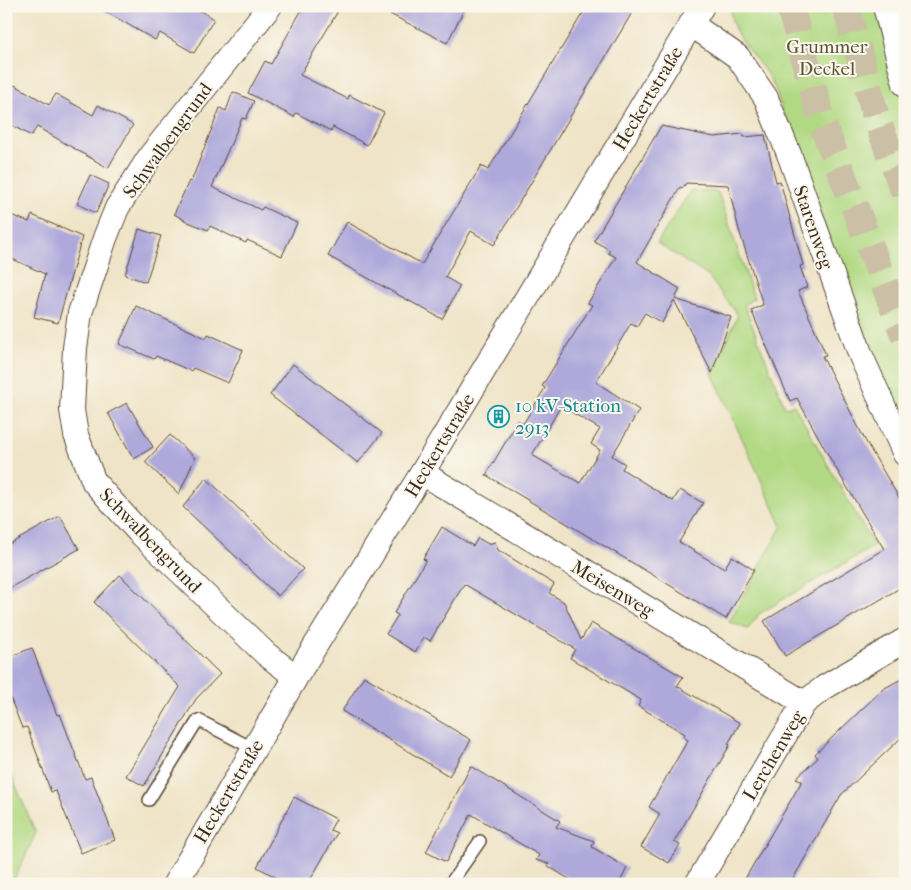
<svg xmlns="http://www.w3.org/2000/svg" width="911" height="890" viewBox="0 0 911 890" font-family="'IM FELL French Canon',serif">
	<rect width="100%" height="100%" fill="#fbf7ec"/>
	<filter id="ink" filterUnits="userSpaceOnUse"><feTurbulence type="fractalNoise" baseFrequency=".02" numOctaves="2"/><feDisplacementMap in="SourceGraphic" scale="10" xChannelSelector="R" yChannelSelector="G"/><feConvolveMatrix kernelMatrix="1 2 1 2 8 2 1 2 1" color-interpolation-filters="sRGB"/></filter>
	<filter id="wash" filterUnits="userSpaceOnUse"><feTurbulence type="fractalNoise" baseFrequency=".0096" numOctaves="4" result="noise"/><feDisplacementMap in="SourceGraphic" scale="20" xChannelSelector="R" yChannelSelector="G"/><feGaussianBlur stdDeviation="1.12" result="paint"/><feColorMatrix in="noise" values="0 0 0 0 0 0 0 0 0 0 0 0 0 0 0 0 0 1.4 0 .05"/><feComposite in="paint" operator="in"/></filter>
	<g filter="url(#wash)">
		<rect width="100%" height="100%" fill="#efe4c7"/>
		<path fill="#b1d983" stroke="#768250" d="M 731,6 L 875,6 L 905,107 L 905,438 C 860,322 816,206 775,89 C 765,62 727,37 731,6 Z
			M 895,6 L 905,6 L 905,54 Z
			M 691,190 L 718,192 L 754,298 L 744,305 L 785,407 L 794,405 L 874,546 L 760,613 L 748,629 L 729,622 L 782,526 L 712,373 L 738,315 L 708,276 L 657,243 Z
			M 6,763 L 36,833 L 12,884 L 6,884 Z"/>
		<g id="blocks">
			<path fill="#afa9db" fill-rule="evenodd" d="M 96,6 L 192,6 L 214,19 L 194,53 L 160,33 L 155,40 Z
				M 304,6 L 341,6 L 300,75 L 348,99 L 349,95 L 384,113 L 367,145 L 333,127 L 331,131 L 296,113 L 294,117 L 248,93 L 265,61 L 271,64 Z
				M 374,6 L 466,6 L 447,43 Z
				M 587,6 L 636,6 L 494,245 L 471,231 L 445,277 L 460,286 L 442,319 L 328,256 L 347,222 L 422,264 L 481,166 L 488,170 Z
				M 15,85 L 49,105 L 56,94 L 93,115 L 98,105 L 133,125 L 108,168 L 37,127 L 31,136 L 6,122 L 6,100 Z
				M 233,92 L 254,101 L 246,119 L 242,118 L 212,187 L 261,210 L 263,207 L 297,223 L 282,256 L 247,240 L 246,243 L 210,226 L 208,230 L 188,222 L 174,214 L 189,181 L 191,182 L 220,108 L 226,111 Z
				M 661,126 L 714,137 L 743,134 L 744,137 L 765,135 L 776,182 L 780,181 L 803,265 L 800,266 L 807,287 L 798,291 L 826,355 L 822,356 L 865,440 L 905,508 L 905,585 L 785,656 L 764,621 L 884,549 L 831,460 L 797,398 L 790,401 L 751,310 L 763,305 L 739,230 L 728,185 L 686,183 L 683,188 L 680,187 L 637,262 L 680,289 L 675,299 L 731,317 L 712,373 L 674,300 L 662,323 L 645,313 L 637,326 L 631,323 L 596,382 L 639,410 L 612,456 L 625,464 L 622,469 L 673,501 L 680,490 L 703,503 L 679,542 L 724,569 L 732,556 L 754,570 L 726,619 L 486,475 L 518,421 L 523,424 L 545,388 L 542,386 L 592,305 L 588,303 L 616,257 L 608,253 L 610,250 L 594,241 ZM 561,406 L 600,429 L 591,444 L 600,450 L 580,483 L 532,455 Z
				M 90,175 L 109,184 L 96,213 L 77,204 Z
				M 6,213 L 29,222 L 32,215 L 82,237 L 58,323 L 34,317 L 45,274 L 6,256 Z
				M 139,229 L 161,236 L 146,282 L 125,275 Z
				M 136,306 L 206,338 L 208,334 L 243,350 L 228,383 L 193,368 L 191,371 L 156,356 L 154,359 L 119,344 Z
				M 293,364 L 382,433 L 358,463 L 270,395 Z
				M 127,403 L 153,447 L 134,459 L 108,413 Z
				M 170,435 L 195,458 L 179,494 L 145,462 Z
				M 206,478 L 303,569 L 278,596 L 183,507 Z
				M 60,516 L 79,549 L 6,590 L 6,546 Z
				M 442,527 L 473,546 L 478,538 L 488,544 L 495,542 L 498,550 L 554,584 L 549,593 L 564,602 L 581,640 L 591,623 L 683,677 L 677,686 L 740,723 L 728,744 L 730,745 L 674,842 L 680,845 L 669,863 L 641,847 L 660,814 L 649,807 L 688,740 L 683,737 L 685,734 L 638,706 L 641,700 L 570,658 L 575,649 L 464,584 L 430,641 L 424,637 L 415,652 L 386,634 L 398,615 L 394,613 L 426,560 L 423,559 Z
				M 120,575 L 220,674 L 196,699 L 144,786 L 126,776 L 180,687 L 94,602 Z
				M 32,648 L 57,715 L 60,714 L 85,779 L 91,777 L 115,840 L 81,853 L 56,791 L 51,792 L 27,727 L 22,728 L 6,687 L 6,658 Z
				M 364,676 L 471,740 L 449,776 L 342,711 Z
				M 905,677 L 905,734 L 841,795 L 790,884 L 742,884 L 802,781 L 796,778 L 818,758 L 815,754 L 883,689 Z
				M 471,766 L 560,821 L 556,827 L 594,841 L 592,847 L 627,868 L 619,884 L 577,884 L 548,866 L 549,864 L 536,860 L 539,855 L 471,814 L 446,862 L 426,852 Z
				M 294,797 L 336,819 L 330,830 L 337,833 L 308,884 L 289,884 L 257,867 Z"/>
		</g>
	</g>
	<g filter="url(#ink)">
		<use href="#blocks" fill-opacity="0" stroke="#564637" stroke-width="1"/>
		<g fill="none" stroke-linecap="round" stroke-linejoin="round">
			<path stroke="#cbbfa5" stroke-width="28" stroke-dasharray="28 14" stroke-linecap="butt" d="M 790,6 L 823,125 L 905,337
				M 846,6 L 876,117 L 905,193"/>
			<defs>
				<path id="service" d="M 149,800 L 198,720 L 254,749
					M 450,884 L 480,841"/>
				<path id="minor" d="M 270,6 L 151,155 L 117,208 L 105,238 L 80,313 L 75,348 L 72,410 L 76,435 L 94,482 L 138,531 L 266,654 L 296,677
					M 885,6 L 905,84
					M 691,24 L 738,57 L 766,98 L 789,154 L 861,356 L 905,454
					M 422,473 L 804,703
					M 175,884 L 296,677 L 422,473 L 702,6
					M 697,884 L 804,703 L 825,687 L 905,640"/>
			</defs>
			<use href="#service" stroke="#564637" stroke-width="14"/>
			<use href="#minor" stroke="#564637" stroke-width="26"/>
			<use href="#service" stroke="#fff" stroke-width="11"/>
			<use href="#minor" stroke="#fff" stroke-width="24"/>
		</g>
	</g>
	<defs>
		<symbol id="building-ring" viewBox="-11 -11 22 22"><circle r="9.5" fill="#fbf7ec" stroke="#0f9aa8" stroke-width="1.5"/><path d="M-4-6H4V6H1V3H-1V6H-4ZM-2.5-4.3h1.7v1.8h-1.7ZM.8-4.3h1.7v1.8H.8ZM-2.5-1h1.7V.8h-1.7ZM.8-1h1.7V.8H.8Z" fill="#0f9aa8"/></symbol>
	</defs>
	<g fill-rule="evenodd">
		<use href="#building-ring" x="486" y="404" width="25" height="25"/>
	</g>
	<g text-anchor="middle" stroke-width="4" stroke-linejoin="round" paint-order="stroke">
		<g font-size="19" fill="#585637" stroke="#fbf7ec">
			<text x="827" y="53">Grummer<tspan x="827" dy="22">Deckel</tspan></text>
		</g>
		<g font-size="19" fill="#3b2a1e" stroke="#fbf7ec">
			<text transform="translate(647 98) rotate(-59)" y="7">Heckertstraße</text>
			<text transform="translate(167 140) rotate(-54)" y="7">Schwalbengrund</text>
			<text transform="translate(814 227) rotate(71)" y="7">Starenweg</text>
			<text transform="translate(439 445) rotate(-59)" y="7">Heckertstraße</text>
			<text transform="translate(151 540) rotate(46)" y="7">Schwalbengrund</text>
			<text transform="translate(613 588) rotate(31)" y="7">Meisenweg</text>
			<text transform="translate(773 755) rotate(-59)" y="7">Lerchenweg</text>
			<text transform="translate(228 791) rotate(-59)" y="7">Heckertstraße</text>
		</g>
		<g font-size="19" fill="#0d838f" stroke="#fbf7ec" text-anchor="start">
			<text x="515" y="412">10 kV-Station<tspan x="515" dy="22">2913</tspan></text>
		</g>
	</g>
	<rect width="911" height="890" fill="none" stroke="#fbf7ec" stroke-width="25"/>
</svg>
